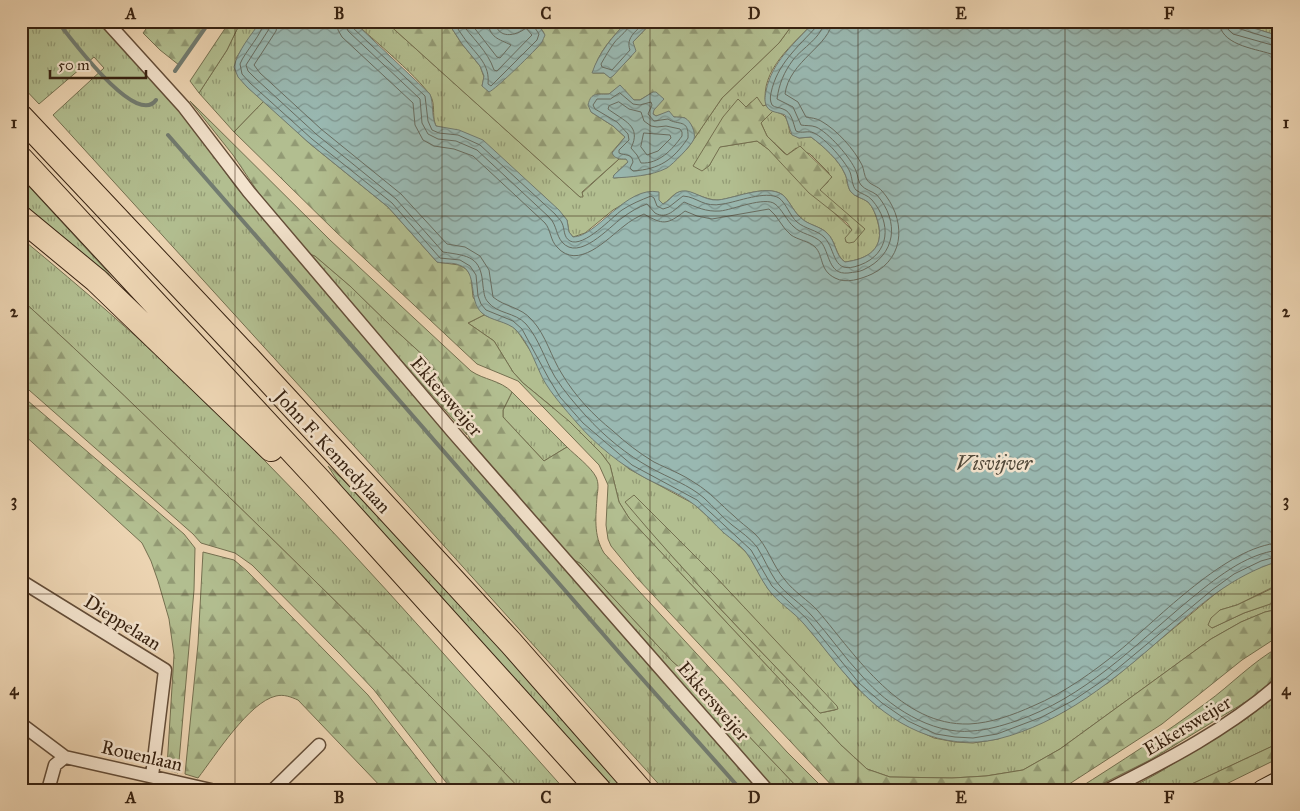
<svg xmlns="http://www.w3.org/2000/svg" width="1300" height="811" viewBox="0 0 1300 811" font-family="'IM FELL Great Primer',serif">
	<defs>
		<pattern id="grass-tufts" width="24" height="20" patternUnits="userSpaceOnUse" patternTransform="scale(1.25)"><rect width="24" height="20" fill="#b2be90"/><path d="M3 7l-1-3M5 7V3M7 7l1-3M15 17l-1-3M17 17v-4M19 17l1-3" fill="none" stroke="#929a74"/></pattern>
		<pattern id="forest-firs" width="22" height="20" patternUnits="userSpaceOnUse" patternTransform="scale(1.25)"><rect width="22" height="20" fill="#b2be90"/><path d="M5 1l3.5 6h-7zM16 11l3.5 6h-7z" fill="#929a74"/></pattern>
		<pattern id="water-waves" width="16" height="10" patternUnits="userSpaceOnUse" patternTransform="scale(1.25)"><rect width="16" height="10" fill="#99b8b1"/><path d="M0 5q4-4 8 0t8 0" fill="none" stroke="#7e958f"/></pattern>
	</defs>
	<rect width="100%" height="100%" fill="#ecd4b2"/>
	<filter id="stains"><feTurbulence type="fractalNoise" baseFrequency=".004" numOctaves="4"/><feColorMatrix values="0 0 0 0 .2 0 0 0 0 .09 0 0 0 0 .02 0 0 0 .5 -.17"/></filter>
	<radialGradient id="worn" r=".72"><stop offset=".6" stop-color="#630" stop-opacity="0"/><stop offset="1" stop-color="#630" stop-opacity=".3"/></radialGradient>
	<path fill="url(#grass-tufts)" stroke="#747050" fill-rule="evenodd" d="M 21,21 L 98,21 L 161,88 L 193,128 L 236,187 L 501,494 L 532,532 L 758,790 L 664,790 L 354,446 L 53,115 L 104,68 L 94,57 L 39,104 L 21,85 Z
		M 241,21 L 261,21 L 236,58 L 247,87 L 264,101 L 234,132 L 199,93 L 227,50 Z
		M 353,21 L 385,21 L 580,197 L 583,196 L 582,193 L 619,159 L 626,159 L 629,161 L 614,175 L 614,178 L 651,174 L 687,149 L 722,98 L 779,43 L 795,21 L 815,21 C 794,44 759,70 766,105 L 764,106 L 751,102 L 746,108 L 739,100 L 709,166 L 719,147 L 757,141 L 768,149 L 852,230 L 865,229 L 821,193 L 820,190 L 828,182 L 829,173 L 810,154 L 796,148 L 787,155 L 767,136 L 761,123 L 773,111 C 788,115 787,119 790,133 L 799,138 L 811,137 C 823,146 839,160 845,174 C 848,180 847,187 851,192 C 855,197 863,198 868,202 C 873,207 876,215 878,223 C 885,249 868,259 845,262 C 835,255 836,241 827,233 C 820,226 808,225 801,218 C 794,212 791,204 785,197 C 771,182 736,198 719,200 C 704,201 687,186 675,194 C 671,197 668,201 663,204 L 659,200 L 637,196 L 613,210 L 585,233 L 573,237 L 569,232 L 567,220 L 545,197 L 468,134 L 436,126 C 432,117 435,108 432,99 C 426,83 369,36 353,21 Z
		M 1231,21 L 1279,21 L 1279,36 Z
		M 21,178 L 105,269 L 131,302 L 21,208 Z
		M 21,238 C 83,289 144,342 202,398 C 330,522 446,657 565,790 L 521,790 C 425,689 327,592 227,495 C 159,429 91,363 21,299 Z
		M 307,253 L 315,256 L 350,286 L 391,326 L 426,358 L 441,381 L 467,435 Z
		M 484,315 L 511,325 L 518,332 L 580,426 L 629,469 L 694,504 L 748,554 L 768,589 L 803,622 L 855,686 L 878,707 L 906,725 L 934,738 L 955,742 L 973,743 L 998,739 L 1108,683 L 1215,594 L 1236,578 L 1263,566 L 1279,561 L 1279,593 L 1276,588 L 1271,588 L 1237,605 L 1220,610 L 1212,628 L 1244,613 L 1279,601 L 1279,609 L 1265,612 L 1241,622 L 1211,639 L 1060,749 L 1023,770 L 986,776 L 952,778 L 890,777 L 867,769 L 841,745 L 629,518 L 619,502 L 610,465 L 601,453 L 550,405 L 523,383 L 513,372 L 494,341 L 468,323 ZM 626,502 L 713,574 L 838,708 L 835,710 L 820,713 C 754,644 686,576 626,502 Z
		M 512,392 L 567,447 L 544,461 L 503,417 L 503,410 Z
		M 328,466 L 360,495 L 512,660 L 627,790 L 609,790 L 353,505 Z
		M 572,559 L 580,563 L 591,574 L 672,661 L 706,691 L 800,790 L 774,790 Z
		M 1279,693 L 1279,743 L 1179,790 L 1127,790 L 1158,773 L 1246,719 Z"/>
	<path fill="url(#forest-firs)" stroke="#747050" d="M 152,21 L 209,21 L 179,65 L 160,50 L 143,33 Z
		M 230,21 L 241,21 L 227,50 L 199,93 L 190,81 Z
		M 385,21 L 447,21 L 462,44 L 480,66 L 484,77 L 482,86 L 535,50 L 541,43 L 544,33 L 536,21 L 628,21 C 613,36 598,52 593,73 L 604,73 L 610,77 L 631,57 L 633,42 L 653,21 L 784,21 L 790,28 L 779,43 L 722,98 L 694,139 L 692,126 L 685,118 L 674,117 L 665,114 L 656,116 L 653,114 L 653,92 L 640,100 L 634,100 L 620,86 L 609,94 L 597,94 L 591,112 L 613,126 L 625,137 L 612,152 L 614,156 L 619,159 L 582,192 L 583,197 L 580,197 Z
		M 757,97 L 763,106 L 766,105 L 773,111 L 761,123 L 767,136 L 784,153 L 787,155 L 800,146 L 832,177 L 820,190 L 865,229 L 854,242 L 849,243 L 846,242 L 845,238 L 852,230 L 847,223 L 809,193 L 768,149 L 757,141 L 720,147 L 709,166 L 702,171 L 693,166 L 723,117 L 738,99 L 746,107 Z
		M 190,101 L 330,240 L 471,371 C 484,380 500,380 512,392 L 503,410 L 503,417 L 544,461 L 567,447 C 575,455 591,467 596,477 C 599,483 598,490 597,496 C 596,516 593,535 604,553 L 787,752 L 825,790 L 800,790 L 706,691 L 672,661 L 591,574 L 580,563 L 572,559 L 472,443 L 441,381 L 426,358 L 391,326 L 350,286 L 315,256 L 307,253 L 258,192 L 233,155 Z
		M 264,101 L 309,143 L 388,207 L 437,262 L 459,265 L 466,269 L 471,276 L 473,297 L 484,315 L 468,323 L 494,341 L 513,372 L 523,383 L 569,421 L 601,453 L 610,465 L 619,502 L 629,518 L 841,745 L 867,769 L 890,777 L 952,778 L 986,776 L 1023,770 L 1060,749 L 1211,639 L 1241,622 L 1265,612 L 1279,609 L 1279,636 L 1242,660 L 1162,724 L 1060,790 L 836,790 L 638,579 L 611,546 L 608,539 L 606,525 L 608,485 L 599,465 L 518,381 L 477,364 L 335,231 L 234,132 Z
		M 21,299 C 91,363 159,429 227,495 C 327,592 425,689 521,790 L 452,790 L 374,690 L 341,655 L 252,565 L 235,553 L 201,543 L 193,534 L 21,383 Z
		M 21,395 L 184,534 L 195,548 L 194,590 L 178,773 L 169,770 L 167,767 L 174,655 L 169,619 L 158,581 L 151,561 L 142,543 L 21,432 Z
		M 634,495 L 713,574 L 837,706 L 838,709 L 820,713 C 754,644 686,575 625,502 Z
		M 203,552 L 234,560 L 247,571 L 368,695 L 442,790 L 384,790 L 298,700 C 291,697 284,694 276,696 C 249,702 215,756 198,778 L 185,774 L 198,644 Z
		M 1275,587 L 1279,593 L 1279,601 L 1244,613 L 1212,628 L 1208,625 L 1211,618 L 1220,610 L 1237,605 Z
		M 1279,647 L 1279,675 L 1252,698 L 1152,759 L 1090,790 L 1076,790 C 1120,762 1164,734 1206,703 C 1231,685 1252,662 1279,647 Z
		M 1279,743 L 1279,758 L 1214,790 L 1179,790 Z"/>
	<path fill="url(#water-waves)" stroke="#727c71" d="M 261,21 L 353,21 L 430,94 C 434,104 431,116 436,126 L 459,130 L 483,140 L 559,210 L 567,220 L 569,232 L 573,237 C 597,237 626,185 659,192 L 659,200 L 663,204 C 670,201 674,192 682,191 C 692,189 704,201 718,200 C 736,198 771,182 785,197 C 791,204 794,212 801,218 C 808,225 820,226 827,233 C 836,241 835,256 845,262 C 868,259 885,249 878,222 C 876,215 873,207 868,202 C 863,198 855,197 851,192 C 847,187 848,180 845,174 C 839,160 823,146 811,137 L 799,138 L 792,135 L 785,115 C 779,112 771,113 767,107 C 764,102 765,97 766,91 C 772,61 795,43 815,21 L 1231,21 L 1279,36 L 1279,561 C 1231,576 1200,605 1163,637 C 1114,680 1062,723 998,739 C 942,752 891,725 854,684 C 836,665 821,643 804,624 C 793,611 778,603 768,589 C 759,577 754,562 745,551 C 739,544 731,539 724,533 C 714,524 706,514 696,506 C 681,494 663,487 647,479 C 621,465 596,445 577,423 C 565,409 552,395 543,379 C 535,363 529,343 516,330 C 507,321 491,321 482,313 C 467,300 479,271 459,265 C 453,262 444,264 437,262 L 388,207 L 309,143 L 247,87 L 238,77 L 234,67 C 238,50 251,35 261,21 Z
		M 447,21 L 493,21 L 515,24 L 515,21 L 536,21 L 545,35 C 544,37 543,40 542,42 C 537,49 495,90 489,92 L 482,86 L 484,76 L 480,66 L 462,44 Z
		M 628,21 L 653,21 L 633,42 L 636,51 L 613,76 L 610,78 L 604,73 L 592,73 C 599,52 613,36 628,21 Z
		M 620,85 L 634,100 L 640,100 L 653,92 L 656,92 L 664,99 L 654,110 L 653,114 L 656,116 L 669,111 L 674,117 C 677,117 682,117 685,118 C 691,121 696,133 694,139 C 691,146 673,164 667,168 C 651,176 631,177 613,178 L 614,175 L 628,162 L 626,159 C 619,159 615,159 612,153 L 625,137 L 613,126 L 591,112 L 588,105 C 591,91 598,95 609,94 Z"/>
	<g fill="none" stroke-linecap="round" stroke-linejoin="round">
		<path stroke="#686d61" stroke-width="1" d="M 264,21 C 263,34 245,51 240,64 L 242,74 L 250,83 L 312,139 L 392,203 L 440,258 L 460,260 L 470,266 L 476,275 L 478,296 L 481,304 L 486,310 L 513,321 L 522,329 L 549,379 L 560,397 L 583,423 L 632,465 L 697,500 L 751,550 L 772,586 L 807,619 L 859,683 L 882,703 L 908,721 L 936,734 L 955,737 L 973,738 L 997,734 L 1042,717 L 1074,700 L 1105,679 L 1212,590 L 1234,574 L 1261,561 L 1279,556
			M 271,21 L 269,29 L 246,65 L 248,71 L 255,78 L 316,134 L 396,199 L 443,252 C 469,256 481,256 483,286 C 484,292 484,298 488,302 C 497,314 515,312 526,324 C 539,339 545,360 555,377 C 564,391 575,404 586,416 C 604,436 627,455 651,468 C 669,478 689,485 704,498 C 714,507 722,517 732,525 C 741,532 750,538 757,547 C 764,558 769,571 776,581 C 786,595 801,603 812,616 C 829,635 844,657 862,676 C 888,706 931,735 972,731 C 987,730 1001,726 1016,721 C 1084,698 1134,646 1188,601 C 1214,580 1244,554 1279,550
			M 278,21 L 276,31 L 254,65 L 260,73 L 321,129 L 401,194 L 447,244 L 465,247 L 480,256 L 489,270 L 493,297 C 505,307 521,307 532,320 C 546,335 551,357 562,374 C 575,396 593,415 613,431 C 626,443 639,453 654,462 C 668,469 682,474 695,483 C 710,492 721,505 734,516 C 740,522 747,527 754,533 C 768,546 772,565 785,580 C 794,592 808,600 818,611 C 857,657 901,726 969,724 C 991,723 1013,715 1033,706 C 1064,693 1093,672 1119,651 C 1159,618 1227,546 1279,543
			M 337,21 L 338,30 L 342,37 L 413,103 L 415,125 L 423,140 L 434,146 L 454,149 L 473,156 L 545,223 C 551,230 550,240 557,247 C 578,271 607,239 624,226 C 630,221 637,217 644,214 C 663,225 667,225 685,211 L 697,216 L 712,219 L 769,209 C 778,216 782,228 791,235 C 798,240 809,241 815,247 C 824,256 819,270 835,278 C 846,284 861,279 872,274 C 907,257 905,217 882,191 C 878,186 870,185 867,180 C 864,176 864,169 862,165 C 854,149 837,130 821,121 C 816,118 811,118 806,117 L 798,102 L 785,94 C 789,61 831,45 832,21
			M 344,21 L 348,31 L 420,99 L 422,123 L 428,134 L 438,139 L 456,141 L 477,150 L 550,218 C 557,226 556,235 562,242 C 579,262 609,227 622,218 C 630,212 638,207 647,204 C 650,207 652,210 655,213 C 667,220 675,209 684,202 C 696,207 706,212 720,211 C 732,210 765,196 775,204 C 781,208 787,221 794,227 C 801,234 814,235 821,242 C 830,253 828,275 848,273 C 854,272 859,272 863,270 C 896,255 900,222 877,195 C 872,191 865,190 861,185 C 858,182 858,175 856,171 C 851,158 828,132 816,127 C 811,125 805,126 801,125 L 793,107 L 777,99 C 779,84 784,72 793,60 C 802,48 823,37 824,21
			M 350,21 L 352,27 L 425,96 L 428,121 L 432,130 L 439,133 L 458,135 L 480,145 L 555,214 C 557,217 561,220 562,223 C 565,229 563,237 570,241 C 584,248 612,217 622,210 C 631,204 641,200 651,196 L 654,198 L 657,206 L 663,209 L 669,207 L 683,196 C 698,197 703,208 723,204 C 737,202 766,190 779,198 C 786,203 790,216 797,222 C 805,229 817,230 824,237 C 837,250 831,276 860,265 C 890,254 892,223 872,200 C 868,195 861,194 856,190 C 852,186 852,177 850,172 C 845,161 825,138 814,133 C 808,130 802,134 796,131 C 793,123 792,112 783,109 C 779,107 775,108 772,105 C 770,101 770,97 771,93 C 777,64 797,48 817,26 L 818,21
			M 453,21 C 457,28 462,35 467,42 C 478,56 490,65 488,84 L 491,86 L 537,40 L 539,34 L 533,25 L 533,21
			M 460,21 C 471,37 488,51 494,70 L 497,71 L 532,35 L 526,28 C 516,36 497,40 495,21
			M 469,21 L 497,57 L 500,58 L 511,45 C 499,39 489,38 488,21
			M 631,21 C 630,30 619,36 614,43 C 609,50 605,57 601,64 L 602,67 L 612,70 L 630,50 C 625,37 638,30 646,21
			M 1219,21 C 1220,45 1253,48 1271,54 L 1279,55
			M 1227,21 L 1228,29 L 1233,34 L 1279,47
			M 1233,21 L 1234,26 L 1237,28 L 1279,41
			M 620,93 L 633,104 L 640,105 L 651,102 L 652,105 L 648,114 L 654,121 L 668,119 C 678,126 689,118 688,138 C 673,160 660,169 633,171 L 630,168 L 633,162 C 632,153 625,156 619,153 L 619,150 L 629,140 L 628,134 L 617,122 L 595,109 L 593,105 L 597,99 L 610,99 Z
			M 619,102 L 629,109 L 641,112 L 644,121 L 651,126 L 657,127 L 666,126 L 680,129 L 682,132 L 682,136 C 672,150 659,164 641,163 L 637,155 L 631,148 C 642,126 624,121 608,109 L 609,106 Z
			M 644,133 L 670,135 L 671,138 L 658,151 L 647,155 L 641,147 Z"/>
		<path stroke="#727c71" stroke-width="4" d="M 57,21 C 70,37 136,128 156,100
			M 175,71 L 210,21
			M 168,135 L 630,665 L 741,790"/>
		<defs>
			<path id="street" d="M 106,21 L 184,107 L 249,192 L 453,432 L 767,790
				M 21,581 L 165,670 L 152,776
				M 21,724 L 65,757
				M 48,790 L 55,765 L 65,757 L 211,790
				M 273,790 L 319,745
				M 1108,790 C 1168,760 1229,728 1279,684"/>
			<path id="secondary" d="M 1262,790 L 1279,781"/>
			<path id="highway" d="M 21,117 L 249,359 L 511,643 L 640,790
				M 21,159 L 320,481 L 599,790
				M 21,218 L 96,280 L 271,449"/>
		</defs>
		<use href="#street" stroke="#644e39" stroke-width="15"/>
		<use href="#secondary" stroke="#372211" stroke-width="21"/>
		<use href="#highway" stroke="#372211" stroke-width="26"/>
		<use href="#street" stroke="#f3e3cd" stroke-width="12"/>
		<use href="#secondary" stroke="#f3e3cd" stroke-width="19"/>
		<use href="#highway" stroke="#ecd4b2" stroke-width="24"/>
	</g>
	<path fill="none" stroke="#372211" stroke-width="1" stroke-opacity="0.55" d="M 235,21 L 235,790M 442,21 L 442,790M 650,21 L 650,790M 858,21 L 858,790M 1065,21 L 1065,790M 21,216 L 1279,216M 21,406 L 1279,406M 21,594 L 1279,594"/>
	<g text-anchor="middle" stroke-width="5" stroke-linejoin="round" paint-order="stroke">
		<g font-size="19" fill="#372211" stroke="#f3e3cd">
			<text transform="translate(447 396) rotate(49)" y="7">Ekkersweijer</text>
			<text transform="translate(333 451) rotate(47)" y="7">John F. Kennedylaan</text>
			<text transform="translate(123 622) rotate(32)" y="7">Dieppelaan</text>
			<text transform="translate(714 701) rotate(49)" y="7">Ekkersweijer</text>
			<text transform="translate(1187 725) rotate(-31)" y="7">Ekkersweijer</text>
			<text transform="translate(142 755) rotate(13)" y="7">Rouenlaan</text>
		</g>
		<g font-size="20" font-style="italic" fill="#504839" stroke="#f3e3cd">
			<text x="994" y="470">Visvijver</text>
		</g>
	</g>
	<rect width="1300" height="811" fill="none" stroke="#ecd4b2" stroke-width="55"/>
	<path d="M50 70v8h96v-8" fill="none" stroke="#372211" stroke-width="2.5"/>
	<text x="58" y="70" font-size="15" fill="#372211" stroke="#f3e3cd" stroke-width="4" paint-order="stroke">50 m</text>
	<rect x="28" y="28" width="1244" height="756" fill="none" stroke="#372211" stroke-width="2"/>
	<g font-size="16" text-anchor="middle" font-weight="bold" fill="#372211">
		<text x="131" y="19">A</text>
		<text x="339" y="19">B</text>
		<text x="546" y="19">C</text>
		<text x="754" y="19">D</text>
		<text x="961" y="19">E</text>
		<text x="1169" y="19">F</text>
		<text x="14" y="128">1</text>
		<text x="1286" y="128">1</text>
		<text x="14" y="317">2</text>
		<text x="1286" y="317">2</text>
		<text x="14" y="506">3</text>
		<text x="1286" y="506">3</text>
		<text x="14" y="695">4</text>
		<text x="1286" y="695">4</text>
		<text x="131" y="803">A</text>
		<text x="339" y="803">B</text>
		<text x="546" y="803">C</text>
		<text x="754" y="803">D</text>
		<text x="961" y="803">E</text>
		<text x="1169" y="803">F</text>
	</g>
	<rect width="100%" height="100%" filter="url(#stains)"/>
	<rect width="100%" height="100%" fill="url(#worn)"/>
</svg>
